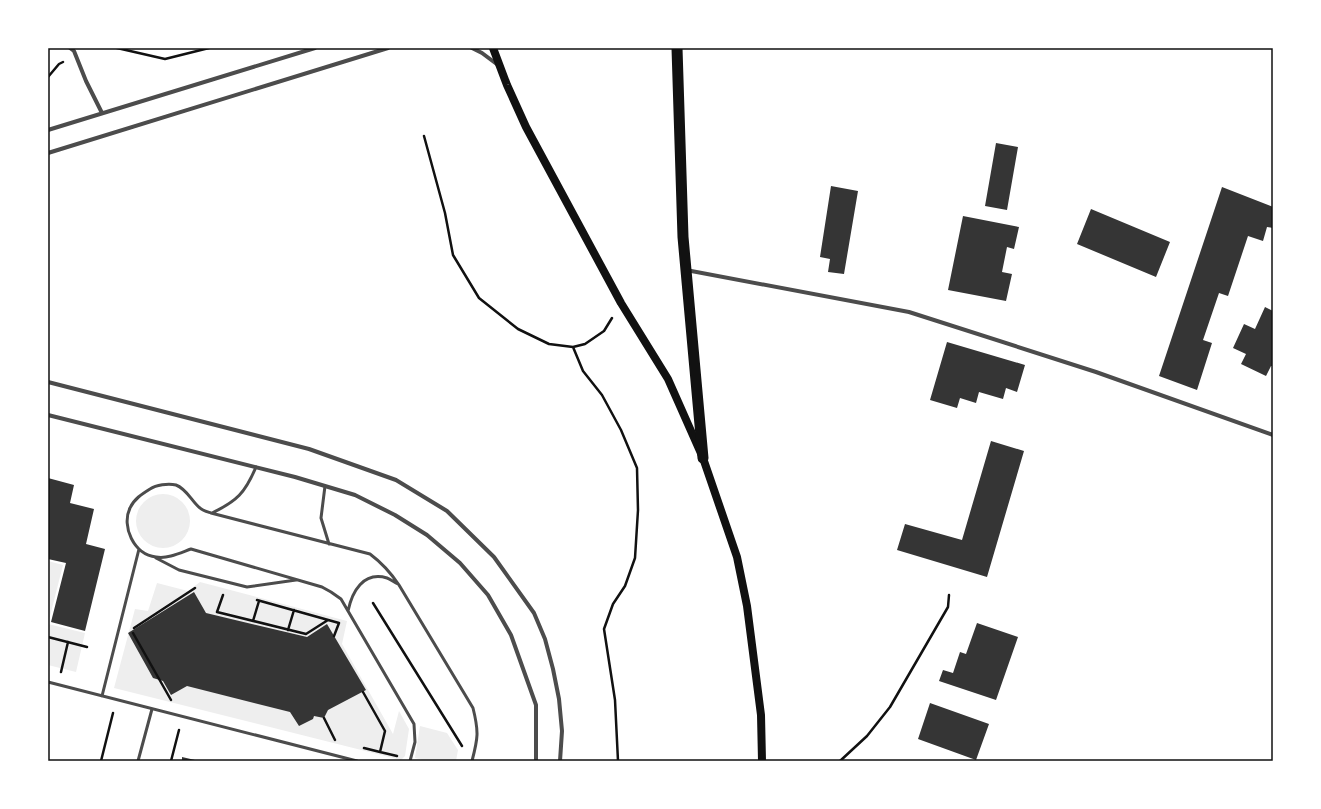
<svg xmlns="http://www.w3.org/2000/svg" width="1321" height="809" viewBox="0 0 1321 809" font-family="'PT Serif',serif">
	<rect width="100%" height="100%" fill="#fff"/>
	<path fill="#eee" d="M136 521a27 27 0 1 1 54 0a27 27 0 1 1-54 0Z
		M 48,561 L 63,565 L 48,624 L 85,633 L 76,672 L 48,665 Z
		M 200,582 L 347,621 L 342,644 L 393,734 L 399,711 L 409,729 L 405,756 L 401,760 L 114,688 L 135,609 L 148,611 L 157,583 L 188,591 Z
		M 420,726 L 447,733 L 458,750 L 456,761 L 427,761 L 415,758 Z"/>
	<path fill="#353535" d="M 996,143 L 1018,147 L 1007,210 L 985,206 Z
		M 831,186 L 858,191 L 844,274 L 828,272 L 830,259 L 820,257 Z
		M 1222,187 L 1273,207 L 1273,228 L 1267,227 L 1263,241 L 1248,236 L 1228,296 L 1219,293 L 1203,340 L 1212,343 L 1197,390 L 1159,376 Z
		M 1091,209 L 1170,242 L 1156,277 L 1077,244 Z
		M 963,216 L 1019,227 L 1014,249 L 1007,247 L 1002,272 L 1012,274 L 1006,301 L 948,290 Z
		M 1265,307 L 1273,311 L 1273,366 L 1271,366 L 1266,376 L 1241,364 L 1246,354 L 1233,348 L 1244,324 L 1255,329 Z
		M 947,342 L 1025,365 L 1017,392 L 1006,388 L 1003,399 L 979,392 L 976,403 L 960,398 L 957,408 L 930,400 Z
		M 991,441 L 1024,451 L 987,577 L 897,550 L 905,524 L 962,540 Z
		M 48,478 L 74,485 L 70,503 L 94,509 L 86,544 L 105,549 L 85,631 L 51,622 L 66,563 L 48,559 Z
		M 194,592 L 206,613 L 307,637 L 327,624 L 366,690 L 328,710 L 324,718 L 314,716 L 313,719 L 299,726 L 290,712 L 187,686 L 171,695 L 163,681 L 153,678 L 128,633 Z
		M 977,623 L 1018,637 L 996,700 L 939,681 L 943,670 L 953,673 L 960,652 L 966,654 Z
		M 930,703 L 989,724 L 976,760 L 918,739 Z
		M 182,757 L 195,760 L 195,761 L 182,761 Z"/>
	<g fill="none" stroke-linecap="round" stroke-linejoin="round">
		<path stroke="#111" stroke-width="2.5" d="M 117,48 L 165,59 L 209,48
			M 48,77 L 59,64 L 63,62
			M 424,136 L 445,213 L 453,255 L 479,298 L 518,329 L 549,344 L 573,347 L 583,371 L 602,395 L 621,430 L 637,468 L 638,510 L 635,558 L 625,586 L 613,604 L 604,629 L 615,700 L 618,761
			M 573,347 L 585,344 L 604,331 L 612,318
			M 223,595 L 217,612 L 306,634 L 328,620
			M 257,600 L 339,623 L 334,636
			M 373,603 L 462,746
			M 253,621 L 259,601
			M 134,628 L 195,588
			M 288,630 L 294,610
			M 133,633 L 171,700
			M 48,637 L 87,647
			M 61,672 L 68,642
			M 363,692 L 385,731 L 380,752 L 364,748
			M 324,718 L 335,740
			M 380,752 L 397,756
			M 101,761 L 113,713
			M 171,761 L 179,730
			M 840,761 L 867,736 L 890,707 L 948,607 L 949,595"/>
		<path stroke="#4c4c4c" stroke-width="3" d="M 325,486 L 321,518 L 329,544
			M 212,513 C 237,501 245,493 256,467
			M 156,558 L 179,570 L 247,587 L 296,580
			M 348,611 C 352,592 363,571 387,578 C 390,579 394,582 398,584
			M 48,682 L 357,761
			M 102,696 L 139,549
			M 138,761 L 152,709
			M 410,761 L 415,742 L 414,724 L 341,599 L 331,592 L 322,587 L 191,549 C 180,553 168,559 156,557 C 134,555 121,526 130,508 C 134,499 142,494 150,489 C 156,485 168,483 176,485 C 187,489 192,502 200,508 C 203,511 208,512 211,513 L 370,554 C 382,563 391,573 399,585 L 473,708 C 479,732 478,738 472,761"/>
		<path stroke="#4c4c4c" stroke-width="4" d="M 70,48 L 74,51 L 86,81 L 102,113
			M 472,48 L 482,53 L 498,65
			M 48,130 L 315,48
			M 48,153 L 388,48
			M 686,270 L 909,312 L 1096,372 L 1273,435
			M 48,382 L 309,449 L 396,480 L 447,511 L 494,557 L 534,613 L 545,639 L 553,669 L 559,699 L 562,731 L 560,761
			M 48,415 L 295,477 L 355,495 L 395,515 L 427,535 L 460,563 L 488,595 L 511,635 L 536,705 L 536,761"/>
		<path stroke="#111" stroke-width="8" d="M 493,48 L 507,85 L 526,127 L 621,303 L 668,379 L 703,458 L 737,557 L 747,606 L 761,715 L 762,761"/>
		<path stroke="#111" stroke-width="11" d="M 677,48 L 683,237 L 703,458"/>
	</g>
	<rect width="1321" height="809" fill="none" stroke="#ffffff" stroke-width="98"/>
	<rect x="49" y="49" width="1223" height="711" fill="none" stroke="#111" stroke-width="1.5"/>
</svg>
